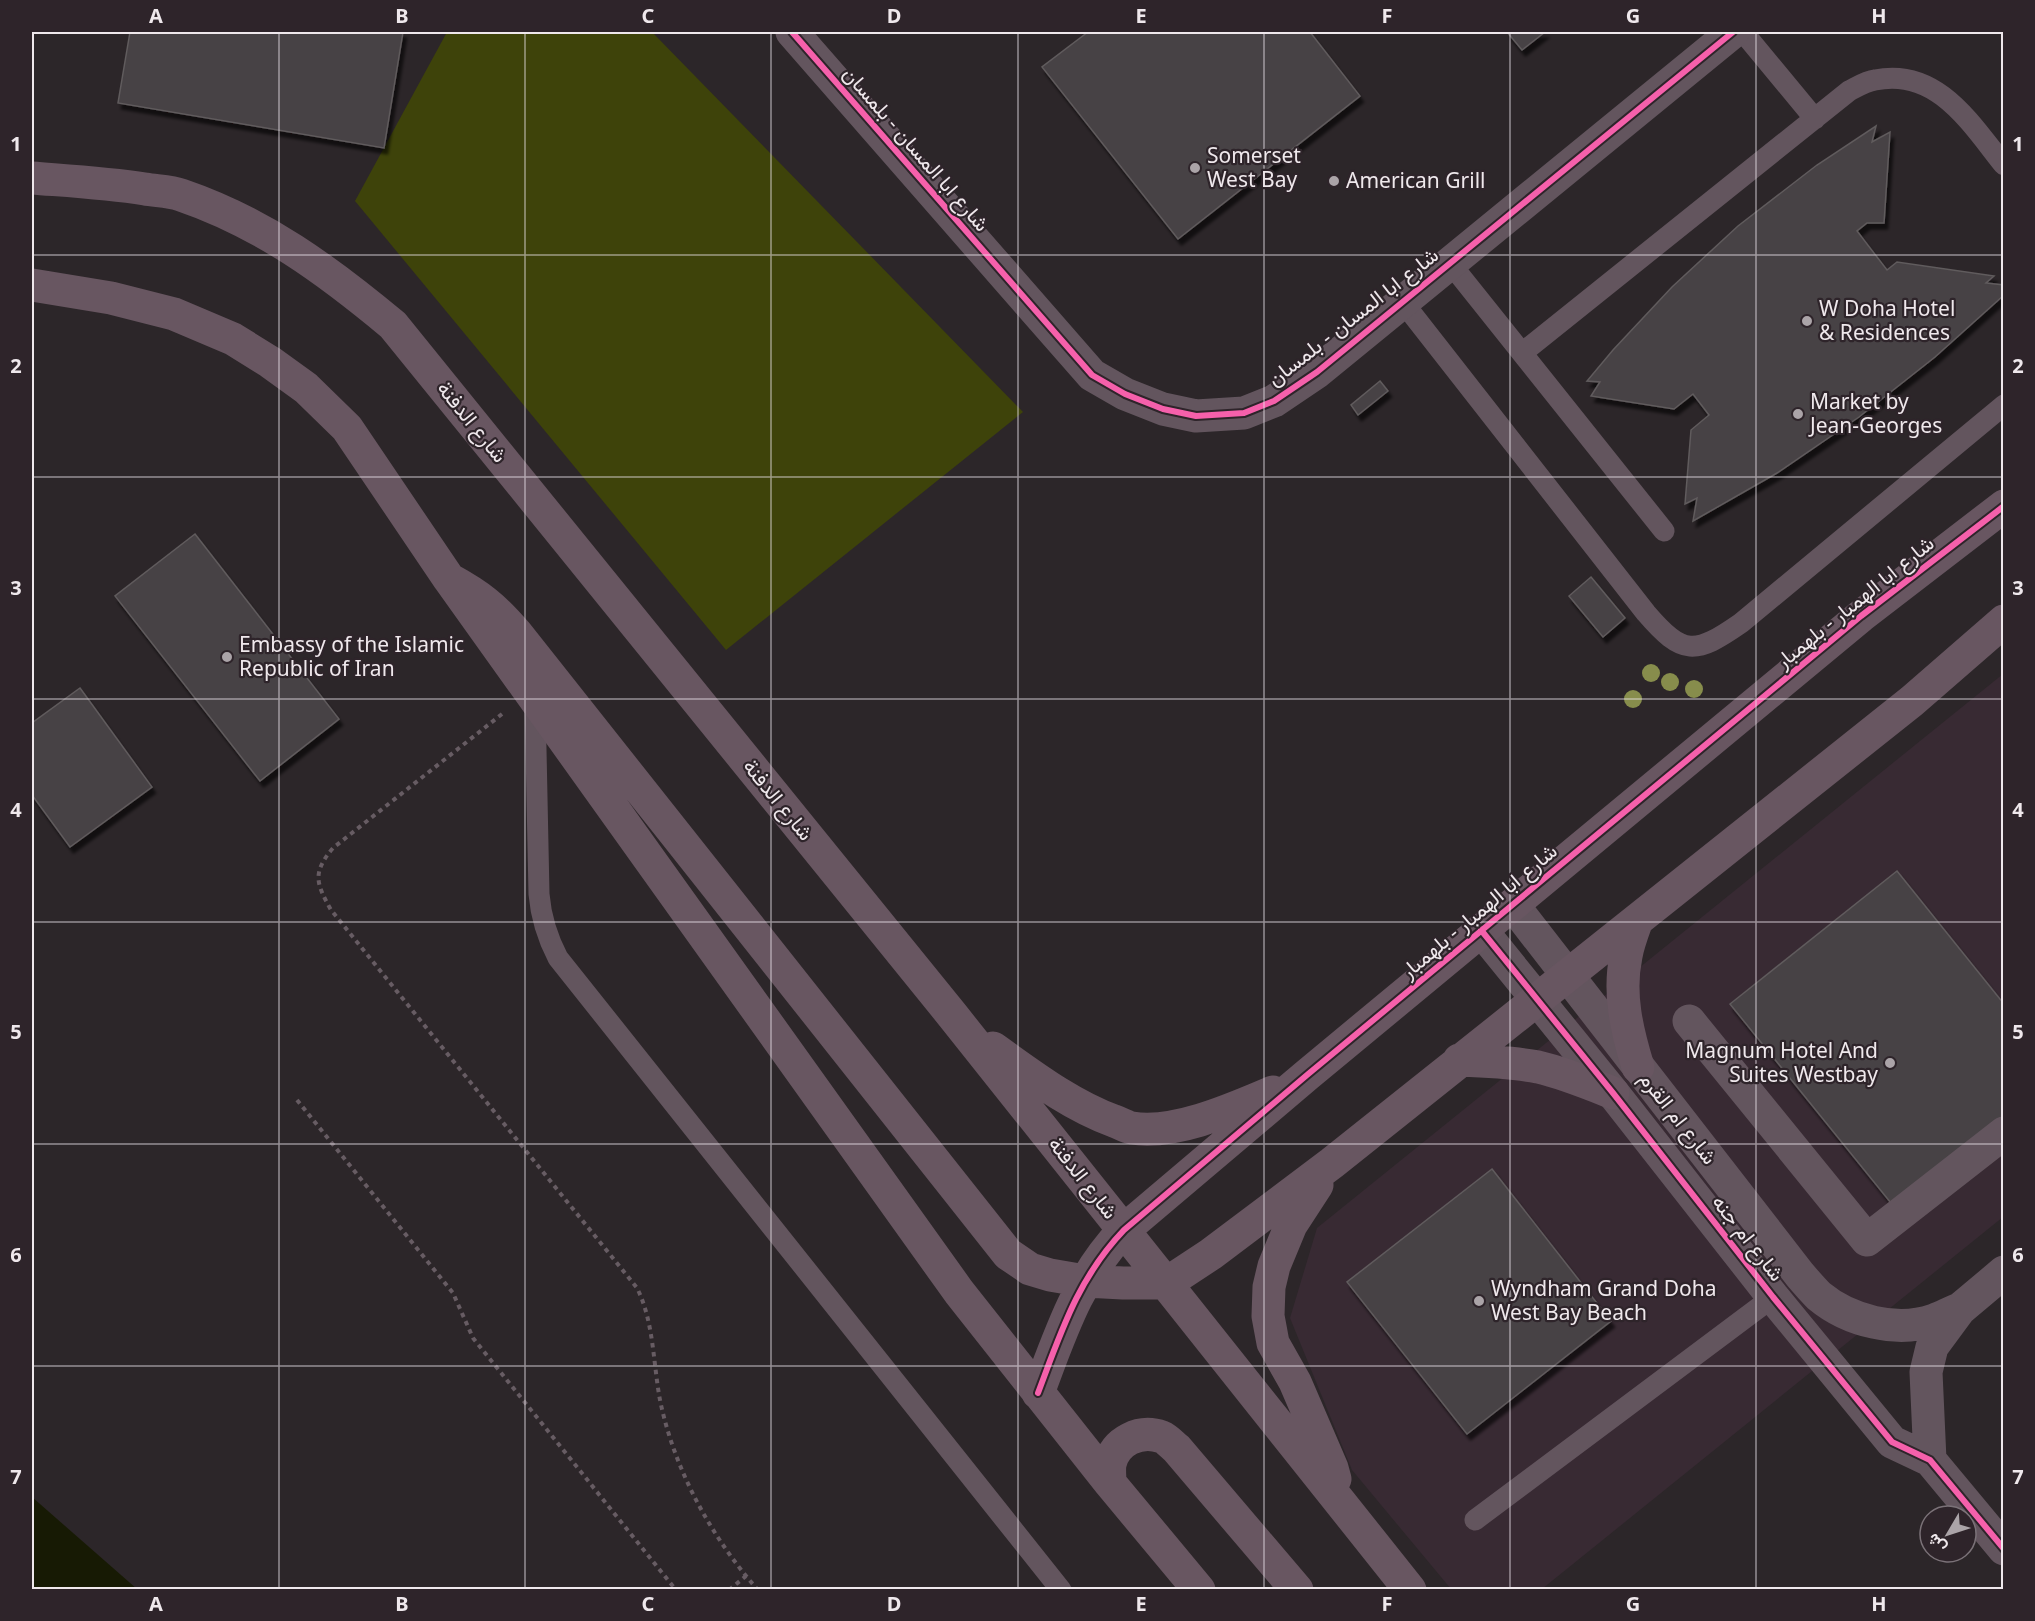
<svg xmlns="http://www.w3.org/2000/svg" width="2035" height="1621" viewBox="0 0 2035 1621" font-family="'Noto Sans',Vazirmatn,sans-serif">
	<defs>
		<filter id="shadow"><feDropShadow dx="3.5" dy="6" stdDeviation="1.5" flood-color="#0009"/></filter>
	</defs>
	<rect width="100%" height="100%" fill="#2c2629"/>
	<path fill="#382a33" d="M 2003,674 L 2003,1217 L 1542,1589 L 1451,1589 L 1352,1470 L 1290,1318 L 1317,1228 Z"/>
	<path fill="#3e430a" d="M 447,32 L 652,32 L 1023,412 L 726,650 L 355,201 Z"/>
	<path fill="#171a04" d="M 32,1497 L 137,1589 L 32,1589 Z"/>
	<path fill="#474245" stroke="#605b5d" stroke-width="1.5" filter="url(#shadow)" d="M 130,32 L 403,32 L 384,148 L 118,103 Z
		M 1088,32 L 1310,32 L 1360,96 L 1178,239 L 1042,67 Z
		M 1507,32 L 1545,32 L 1522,50 Z
		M 1876,126 L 1872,142 L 1890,132 L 1884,223 L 1867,223 L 1857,231 L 1887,270 L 1897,262 L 1994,276 L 1986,283 L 2004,285 L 2004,295 L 1935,357 L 1859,417 L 1777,473 L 1693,521 L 1697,498 L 1685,504 L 1691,430 L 1709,415 L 1693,394 L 1674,409 L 1591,396 L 1600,382 L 1587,381 L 1613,350 L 1672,287 L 1738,226 L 1817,165 Z
		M 1380,381 L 1388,391 L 1358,415 L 1351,405 Z
		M 195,534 L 339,719 L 260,781 L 115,596 Z
		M 1591,577 L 1625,618 L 1603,637 L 1569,596 Z
		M 80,688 L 152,787 L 70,847 L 32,795 L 32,723 Z
		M 1897,871 L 2004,1004 L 2004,1121 L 1895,1208 L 1730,1004 Z
		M 1492,1169 L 1611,1321 L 1467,1434 L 1347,1282 Z
		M 1492,1169 L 1611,1321 L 1467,1434 L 1347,1282 Z"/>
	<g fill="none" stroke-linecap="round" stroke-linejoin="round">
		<path stroke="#675c63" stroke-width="4" stroke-dasharray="4.5 4.5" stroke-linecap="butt" d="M 502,714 L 333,848 C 312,873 316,883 331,910 L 637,1288 C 654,1322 653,1363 660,1400 C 674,1469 711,1537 758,1590
			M 297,1100 L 453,1293 L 473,1338 L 676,1590
			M 729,1590 L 746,1576"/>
		<path stroke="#63555e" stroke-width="21" d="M 1743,32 L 1815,119
			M 1450,263 L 1664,531
			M 1402,301 L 1646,613 C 1683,656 1695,655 1741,623 L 2004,405
			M 1522,353 L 1849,91 C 1857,87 1866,81 1875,80 C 1937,67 1971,124 2004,165
			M 535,701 L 539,894 C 541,918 547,937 558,958 L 1061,1590
			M 1475,1520 L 1773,1297"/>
		<path stroke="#63555e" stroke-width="33" d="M 792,32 L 1092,375 L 1125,394 L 1163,409 L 1196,416 L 1244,413 L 1274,401 L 1317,372 L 1733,32
			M 1513,905 L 1800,1275 C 1806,1282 1812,1289 1819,1296 C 1849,1321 1897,1333 1934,1320 C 1943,1317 1951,1312 1960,1309
			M 1481,930 L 1613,1093 L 1773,1297 L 1892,1442 L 1930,1460 L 2004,1549
			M 1689,1021 L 1867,1240 L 2004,1133
			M 1930,1460 L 1926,1372 L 1932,1347 L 1960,1309 L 2004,1272"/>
		<path stroke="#685661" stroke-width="33" d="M 32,178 C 70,181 107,183 145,189 C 156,191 170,191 181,195 C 263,223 327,270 393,325 L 953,1016 L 1410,1590
			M 32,285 L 111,298 L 174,314 L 233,339 L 270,362 L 306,388 L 347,428 L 449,579 L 959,1292 L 1110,1483 L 1199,1590
			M 449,579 C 480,596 494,607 517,634 L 1008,1254 L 1030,1269 L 1050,1275 L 1085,1281 L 1123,1283 L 1167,1283 L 1211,1254 L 1332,1163 L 1912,701 L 2004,621
			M 1637,920 C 1633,931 1628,944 1626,956 C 1618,994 1627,1031 1638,1067
			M 993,1048 C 1031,1075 1070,1105 1114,1121 C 1120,1123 1126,1127 1132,1128 C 1175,1135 1233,1109 1273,1092
			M 1459,1060 C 1485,1061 1512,1062 1538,1067 C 1564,1073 1588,1083 1613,1093
			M 1317,1185 L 1291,1225 L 1274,1266 L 1269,1287 L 1268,1316 L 1273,1343 L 1295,1382 L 1332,1468 L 1335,1479
			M 1038,1393 C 1061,1332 1078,1278 1124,1230 L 1307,1075 L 1861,616 L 2004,506
			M 1110,1483 C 1110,1477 1109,1470 1110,1464 C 1115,1441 1140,1429 1162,1437 C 1167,1439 1172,1445 1177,1449 L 1297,1590"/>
		<defs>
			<path id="cycleway" d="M 792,32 L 1092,375 L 1125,394 L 1163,409 L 1196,416 L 1244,413 L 1274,401 L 1317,372 L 1733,32
				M 1481,930 L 1613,1093 L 1773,1297 L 1892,1442 L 1930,1460 L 2004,1549
				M 1038,1393 C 1061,1332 1078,1278 1124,1230 L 1307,1075 L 1861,616 L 2004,506"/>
		</defs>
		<use href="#cycleway" stroke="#2e242a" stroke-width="10"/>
		<use href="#cycleway" stroke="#f560ab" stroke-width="6"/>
	</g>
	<g fill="#878d4c">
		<circle cx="1651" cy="673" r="9"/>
		<circle cx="1670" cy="682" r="9"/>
		<circle cx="1694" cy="689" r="9"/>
		<circle cx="1633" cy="699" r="9"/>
	</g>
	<path fill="none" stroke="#efe8ec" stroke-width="1.5" stroke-opacity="0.55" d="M 279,32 L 279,1590M 525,32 L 525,1590M 771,32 L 771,1590M 1018,32 L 1018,1590M 1264,32 L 1264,1590M 1510,32 L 1510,1590M 1756,32 L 1756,1590M 32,255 L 2004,255M 32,477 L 2004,477M 32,699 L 2004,699M 32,922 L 2004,922M 32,1144 L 2004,1144M 32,1366 L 2004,1366"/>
	<g fill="#aba4a8" stroke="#2e242a" stroke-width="2">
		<circle cx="1195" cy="168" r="6"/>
		<circle cx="1334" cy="181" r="6"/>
		<circle cx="1807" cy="321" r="6"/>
		<circle cx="1798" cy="414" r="6"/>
		<circle cx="227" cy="657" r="6"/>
		<circle cx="1890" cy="1063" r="6"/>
		<circle cx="1479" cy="1301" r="6"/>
	</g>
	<g text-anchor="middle" stroke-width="4.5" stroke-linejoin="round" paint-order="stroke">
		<g font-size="21" fill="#efe8ec" stroke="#2e242a">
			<text transform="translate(916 149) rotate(49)" y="7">شارع ابا المسان - بلمسان</text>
			<text transform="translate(1353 317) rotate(-38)" y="7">شارع ابا المسان - بلمسان</text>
			<text transform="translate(472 422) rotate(51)" y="7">شارع الدفنة</text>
			<text transform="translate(1855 602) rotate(-39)" y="7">شارع ابا الهمبار - بلهمبار</text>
			<text transform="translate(778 800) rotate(51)" y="7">شارع الدفنة</text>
			<text transform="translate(1479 911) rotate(-40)" y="7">شارع ابا الهمبار - بلهمبار</text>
			<text transform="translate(1678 1118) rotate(52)" y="7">شارع ام القرم</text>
			<text transform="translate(1083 1178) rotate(52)" y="7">شارع الدفنة</text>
			<text transform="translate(1748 1238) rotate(52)" y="7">شارع ام جنه</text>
		</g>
		<g font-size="21" fill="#efe8ec" stroke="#2e242a" text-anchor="start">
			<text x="1207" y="163">Somerset<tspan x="1207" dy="24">West Bay</tspan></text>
			<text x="1346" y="188">American Grill</text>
			<text x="1819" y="316">W Doha Hotel<tspan x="1819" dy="24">&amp; Residences</tspan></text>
			<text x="1810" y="409">Market by<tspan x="1810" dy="24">Jean-Georges</tspan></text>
			<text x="239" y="652">Embassy of the Islamic<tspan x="239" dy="24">Republic of Iran</tspan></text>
			<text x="1878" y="1058" text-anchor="end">Magnum Hotel And<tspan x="1878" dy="24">Suites Westbay</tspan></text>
			<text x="1491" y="1296">Wyndham Grand Doha<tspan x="1491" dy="24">West Bay Beach</tspan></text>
		</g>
	</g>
	<rect width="2035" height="1621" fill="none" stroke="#2e242a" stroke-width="66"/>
	<g transform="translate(1948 1534) rotate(231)"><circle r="28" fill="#2e242a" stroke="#7b7278" stroke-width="1.5"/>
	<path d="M0-4.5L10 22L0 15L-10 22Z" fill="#aba4a8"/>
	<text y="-9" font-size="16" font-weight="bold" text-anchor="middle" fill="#efe8ec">ش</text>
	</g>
	<rect x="33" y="33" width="1969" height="1555" fill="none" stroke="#efe8ec" stroke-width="2"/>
	<g font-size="20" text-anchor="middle" font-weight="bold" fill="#efe8ec">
		<text x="156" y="23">A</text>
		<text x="402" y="23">B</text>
		<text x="648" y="23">C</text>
		<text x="894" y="23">D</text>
		<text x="1141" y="23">E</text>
		<text x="1387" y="23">F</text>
		<text x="1633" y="23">G</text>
		<text x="1879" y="23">H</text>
		<text x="16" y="151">1</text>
		<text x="2018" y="151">1</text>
		<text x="16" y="373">2</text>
		<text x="2018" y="373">2</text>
		<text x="16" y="595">3</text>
		<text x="2018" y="595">3</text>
		<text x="16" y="817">4</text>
		<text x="2018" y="817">4</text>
		<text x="16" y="1039">5</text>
		<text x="2018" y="1039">5</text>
		<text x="16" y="1262">6</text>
		<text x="2018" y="1262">6</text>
		<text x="16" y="1484">7</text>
		<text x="2018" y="1484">7</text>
		<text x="156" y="1611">A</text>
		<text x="402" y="1611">B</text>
		<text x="648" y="1611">C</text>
		<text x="894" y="1611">D</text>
		<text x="1141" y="1611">E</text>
		<text x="1387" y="1611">F</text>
		<text x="1633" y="1611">G</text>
		<text x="1879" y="1611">H</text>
	</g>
</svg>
